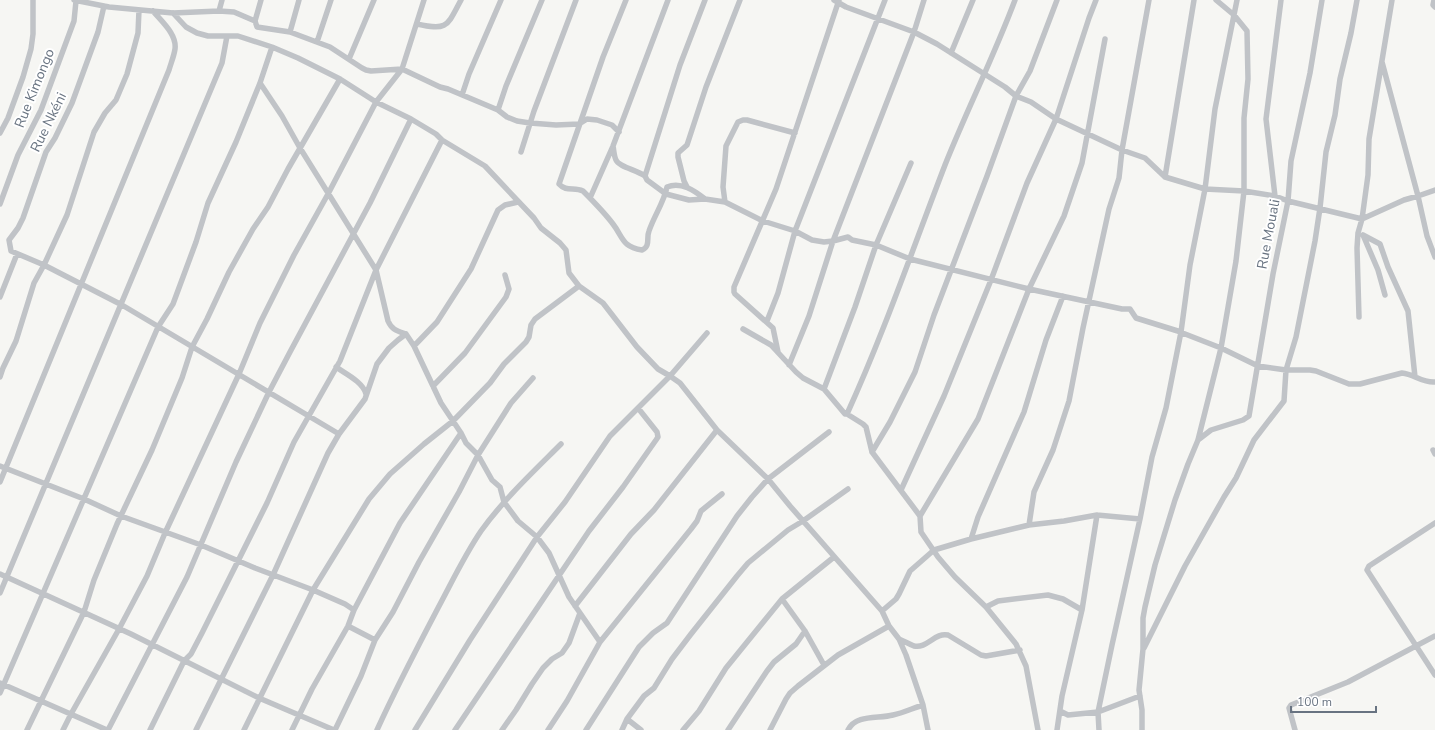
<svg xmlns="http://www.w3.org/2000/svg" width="1435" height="730" viewBox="0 0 1435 730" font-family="'Nunito Sans',sans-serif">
	<rect width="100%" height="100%" fill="#f6f6f3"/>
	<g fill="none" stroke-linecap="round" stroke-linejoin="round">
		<path stroke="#c0c3c7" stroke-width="5.5" d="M 74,0 L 109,7 L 173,13 L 219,11 L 234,12 L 255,21
			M 261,0 L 255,21 L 257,27 L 290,32 L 330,47 L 362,68 L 366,70 L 371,71 L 402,69 L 440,87 L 448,89 L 498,110 L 507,117 L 517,121 L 530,123 L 556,125 L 579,124 L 587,119 L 597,120 L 612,125 L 619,132
			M 626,0 L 603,57 L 559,184 C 566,192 574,187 583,191 C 593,201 604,212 613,224 C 623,237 622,247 642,250 C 651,246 646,238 649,231 C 654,216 664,202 667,187 C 681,181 695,191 705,199
			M 705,0 L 680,65 L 645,176 L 647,180 L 666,194 L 689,200 L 705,199 L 725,202 L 763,221 L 795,231 L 812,240 L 824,242 L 833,241 L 914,32 L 924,0
			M 834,0 L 846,7 L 914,32 L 937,44 L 1005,87 L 1016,96 L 1031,102 L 1056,119 L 1122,150 L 1145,158 L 1165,177 L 1205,189 L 1244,191 L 1275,196 L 1288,201 L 1362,219 L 1404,200 L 1418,196 L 1435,190
			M 1434,0 L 1433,5 L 1435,7
			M 104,6 L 98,32 L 72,103 L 55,138 L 46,152 L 23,218 L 18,228 L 9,240 L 11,251 L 44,265 L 122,305 L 339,434
			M 219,11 L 222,0
			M 173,13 L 186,27 L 197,33 L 208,36 L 238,36 L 272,47 L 298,58 L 340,79 L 376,102 L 411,119 L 436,134 L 442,140 L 485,166 L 534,218 L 541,228 L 560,243 L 566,250 L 569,273 L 579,286 L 603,303 L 637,347 L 658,369 L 670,376 L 680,383 L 717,430 L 768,479 L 790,506 L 882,611 L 889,626 L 899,639 L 906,655 L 923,705 L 928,730
			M 417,24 C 448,31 447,26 461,0
			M 290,32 L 299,0
			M 317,42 L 331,0
			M 951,53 L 973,0
			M 349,59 L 374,0
			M 1382,62 L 1418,196 L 1427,236 L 1435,257
			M 260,83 L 282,116 L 300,148 L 376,270 L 388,321 C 392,330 397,331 406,334 L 414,346 L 441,403 L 461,433 L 466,443 L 478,455 L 492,480 L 500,487 L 504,502 L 518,521 L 537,537 L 549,553 L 569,597 L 600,642
			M 462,95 L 469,74 L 501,0
			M 498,110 L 506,86 L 542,0
			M 0,133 L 8,118 L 23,77 L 31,49 L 33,34 L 33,0
			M 613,146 C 614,151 614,156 616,160 C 619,167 637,170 645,176
			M 521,152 L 534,111 L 576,0
			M 1165,177 L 1194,0
			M 687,187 L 684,181 L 678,157 L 678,153 L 687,145 L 706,87 L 740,0
			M 1275,196 L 1266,119 L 1281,0
			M 590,198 L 613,146 L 668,0
			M 725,202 L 723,187 L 726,146 L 738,122 L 743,120 L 747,120 L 795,133
			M 0,204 L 18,155 L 41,110 L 74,21 L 76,1
			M 1363,235 L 1380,244 L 1388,267 L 1408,311 L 1415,377
			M 1363,235 L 1378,270 L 1385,295
			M 0,297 L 17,254
			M 1359,317 L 1357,248 L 1358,233 L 1362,219 L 1368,175 L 1369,139 L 1392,0
			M 767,321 L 778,293 L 795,231 L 885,0
			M 743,329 L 771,345 L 796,372 L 803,378 L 824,389 L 845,414 L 847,414 L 863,424 L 866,427 L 872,452 L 920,516 L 921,532 L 938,557 L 955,577 L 986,607 L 1016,644 L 1026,666 L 1038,730
			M 1180,332 L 1221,348 L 1258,366 L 1286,370 L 1310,370 L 1316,371 L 1349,384 L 1360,384 L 1402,373 C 1414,374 1422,383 1435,382
			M 414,346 L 437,322 L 471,269 L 498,210 L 505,205 L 518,202
			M 778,352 L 773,328 L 735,294 L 734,292 L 734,287 L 776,189 L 839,0
			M 789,365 L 809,316 L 833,241 L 848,237 L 852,240 L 876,245 L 910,259 L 1029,289 L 1122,309 L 1130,309 L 1136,318 L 1181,332
			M 336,367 C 346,374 363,382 366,394
			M 0,377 L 3,368 L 16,341 L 34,283 L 44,265 L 67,215 L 94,132 L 105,113 L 116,100 L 127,74 L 138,33 L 139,10
			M 433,386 L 465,353 L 506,297 L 509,289 L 505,275
			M 824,389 L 855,307 L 876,245 L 911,163
			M 847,414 C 884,333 913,248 945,165 C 967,110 994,56 1015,0
			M 1198,440 L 1211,430 L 1243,420 L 1249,416 L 1273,274 L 1288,201 L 1291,161 L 1310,73 L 1322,0
			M 1433,450 L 1435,454
			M 872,452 L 890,422 L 915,372 L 934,315 L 987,176 L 1016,96 L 1030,71 L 1057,0
			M 0,466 L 84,499 L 121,516 L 201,545 L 255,568 L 313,590 L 345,604 L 354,610
			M 0,482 L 169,70 C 171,63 174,56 175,49 C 177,34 161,21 153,11
			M 901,490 L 944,396 L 991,280 L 1027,183 L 1056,119 L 1089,18 L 1096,0
			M 920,516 L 978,419 L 1029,289 L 1064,216 L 1082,163 L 1105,39
			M 1435,523 L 1369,566 L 1367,570 L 1435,675
			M 1029,525 L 1034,492 L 1053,450 L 1069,401 L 1083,328 L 1109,209 L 1119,178 L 1122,150 L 1149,0
			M 971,539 L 978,517 L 1024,412 L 1046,340 L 1063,296
			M 0,574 L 131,634 L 259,698 L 334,730
			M 0,593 L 222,63 L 227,36
			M 782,599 L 805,631 L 824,665
			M 575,606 L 631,534 L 654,510 L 717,430
			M 986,607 L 998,601 L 1048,595 L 1063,599 L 1082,610
			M 882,611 L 896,599 L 899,594 L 910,571 L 934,550 L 971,539 L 1029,525 L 1064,521 L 1097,515 L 1140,519
			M 348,626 L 375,640
			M 899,639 C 904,641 909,644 914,646 C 927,649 935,632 948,635 L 981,655 L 986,656 L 1020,650
			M 1144,648 L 1185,566 L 1224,497 L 1236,478 L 1254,440 L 1284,401 L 1286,370 L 1296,337 L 1315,241 L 1320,208 L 1326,152 L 1335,115 L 1340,79 L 1351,33 L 1357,0
			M 0,683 L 107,730
			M 0,693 L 158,327 L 173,304 L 196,242 L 208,203 L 236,142 L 260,83 L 272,47
			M 1060,711 L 1068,715 L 1098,712 L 1140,696
			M 627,719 L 641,730
			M 27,730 L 84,612 L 94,580 L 117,524 L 152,450 L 182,378 L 192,347 L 207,319 L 229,272 L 253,229 L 268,207 L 288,169 L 340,79
			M 63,730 L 71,714 L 119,629 L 147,576 L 165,533 L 239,374 L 260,323 L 294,255 L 328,194 L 376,102 L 402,69 L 424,0
			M 108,730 L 187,577 L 236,462 L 269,392 L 290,352 L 370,203 L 411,119
			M 150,730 L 184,661 L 191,654 L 202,633 L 267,503 L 294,442 L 340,361 L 376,270 L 442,140
			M 196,730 L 273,575 L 328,453 L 339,434 L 365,399 L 377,364 L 389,348 L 398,340 L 406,334
			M 244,730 L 313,590 L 369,499 L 390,474 L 424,444 L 453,421 L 490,383 L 504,364 L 526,342 L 529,337 L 531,325 L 535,319 L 579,286
			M 292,730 L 312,689 L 348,626 L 354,610 L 400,523 L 461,433
			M 335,730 L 361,676 L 375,640 L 393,612 L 419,562 L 459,492 L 478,455 L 511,403 L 533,378
			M 377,730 C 396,688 417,648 438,608 C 452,582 464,556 481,531 C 504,499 533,472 561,444
			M 415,730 L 470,640 L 537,537 L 565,502 L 610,436 L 670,376 L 707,333
			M 455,730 L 589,531 L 623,487 L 656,440 L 658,437 L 657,432 L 638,408
			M 502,730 L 516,710 L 532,684 L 543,668 L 552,659 L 562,653 L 569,643 L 580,613
			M 548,730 L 567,701 L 600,642 L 691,529 L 697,521 L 701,511 L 722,494
			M 586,730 L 639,647 L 653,633 L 667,623 L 737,516 L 752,497 L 768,479 L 829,432
			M 622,730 L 627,719 L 644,696 L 654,688 L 672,659 L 691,634 L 737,576 L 748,563 L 788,530 L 803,521 L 848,489
			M 683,730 L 699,711 L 726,668 L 782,599 L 834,557
			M 728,730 L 767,671 L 774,662 L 796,644 L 805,631
			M 770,730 L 786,699 L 790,693 L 798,686 L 838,655 L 889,626
			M 848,730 C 856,714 878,719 893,715 C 903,713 913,708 923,705
			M 1057,730 L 1062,696 L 1082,610 L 1097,515
			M 1099,730 L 1098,712 L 1112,645 L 1140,519 L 1152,457 L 1166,408 L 1181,332 L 1190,265 L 1205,189 L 1215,109 L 1237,0
			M 1142,730 L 1142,710 L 1139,690 L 1143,649 L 1143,618 L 1145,607 L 1155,565 L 1175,500 L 1188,464 L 1198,440 L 1221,348 L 1236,261 L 1244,191 L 1244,118 L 1248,79 L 1247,31 L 1234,15 L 1216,0
			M 1295,730 L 1289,708 L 1291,705 L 1348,682 L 1435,636"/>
	</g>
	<g text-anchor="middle" stroke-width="4" stroke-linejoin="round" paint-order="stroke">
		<g font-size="14" fill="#687381" stroke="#fff">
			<text transform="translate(34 88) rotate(-68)" y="5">Rue Kimongo</text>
			<text transform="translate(48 122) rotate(-64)" y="5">Rue Nkéni</text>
			<text transform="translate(1268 234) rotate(-79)" y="5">Rue Mouali</text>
		</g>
	</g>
	<path d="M1291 706v6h85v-6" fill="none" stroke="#687381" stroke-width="2"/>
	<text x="1297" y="706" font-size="12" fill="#687381" stroke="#ffffff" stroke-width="3" paint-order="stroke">100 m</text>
</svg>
